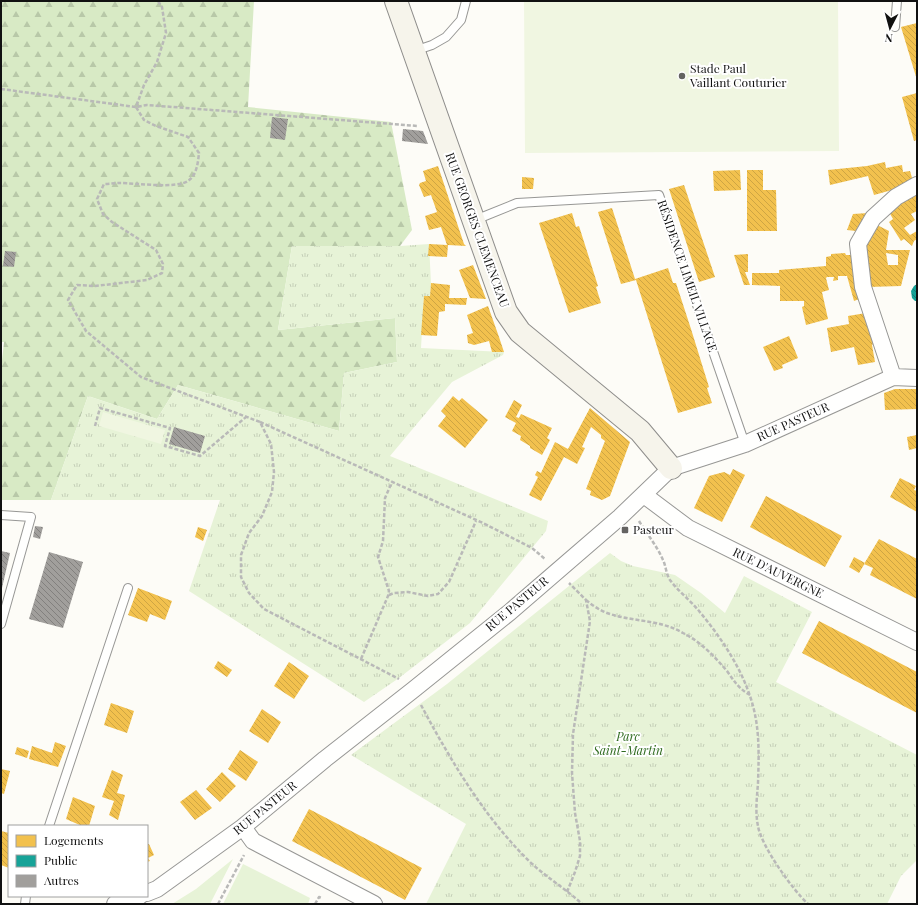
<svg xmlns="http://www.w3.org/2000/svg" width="918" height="905" viewBox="0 0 918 905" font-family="'Playfair Display',serif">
	<defs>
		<pattern id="forest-firs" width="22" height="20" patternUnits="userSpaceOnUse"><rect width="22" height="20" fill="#d8eac5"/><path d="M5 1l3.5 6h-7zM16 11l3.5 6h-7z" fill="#b8c8a8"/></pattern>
		<pattern id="park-tufts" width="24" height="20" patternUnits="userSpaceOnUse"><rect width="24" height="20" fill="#e7f3d7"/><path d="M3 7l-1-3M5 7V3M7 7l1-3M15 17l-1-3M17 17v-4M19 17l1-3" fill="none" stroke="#c5cfb8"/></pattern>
		<pattern id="homes-back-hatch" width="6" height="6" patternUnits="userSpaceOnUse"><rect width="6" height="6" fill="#f2c14e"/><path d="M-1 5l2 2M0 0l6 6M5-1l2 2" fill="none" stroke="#cea543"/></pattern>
		<pattern id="public-back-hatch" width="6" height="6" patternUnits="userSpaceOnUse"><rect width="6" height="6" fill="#17a398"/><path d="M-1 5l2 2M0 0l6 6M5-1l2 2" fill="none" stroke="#13837b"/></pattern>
		<pattern id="building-back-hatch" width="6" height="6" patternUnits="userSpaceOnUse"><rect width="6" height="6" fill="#a19f9c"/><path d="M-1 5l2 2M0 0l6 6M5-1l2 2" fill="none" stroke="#82807e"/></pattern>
	</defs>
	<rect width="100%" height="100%" fill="#fdfcf7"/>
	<path fill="#e7f3d7" d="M 233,859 L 210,904 L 172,904 L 196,889 Z
		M 243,864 L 310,898 L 308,904 L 223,904 Z"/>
	<path fill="url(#forest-firs)" d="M 1,1 L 254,1 L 248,107 L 391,122 L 412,230 L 400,246 L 292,246 L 278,330 L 395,318 L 397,362 L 344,373 L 339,431 L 178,385 L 157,419 L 88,396 L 51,500 L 1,500 L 1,369 L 4,342 L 1,342 Z"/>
	<path fill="url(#park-tufts)" d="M 429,244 L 431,283 L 430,296 L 424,296 L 421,348 L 504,352 L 503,355 L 452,382 L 390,456 L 548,521 L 546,531 L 470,623 L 399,678 L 364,702 L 189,591 L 220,500 L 51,500 L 88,396 L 157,419 L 178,385 L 339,431 L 344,373 L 397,362 L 395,318 L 278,330 L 292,246 L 400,246 Z
		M 610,553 L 621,561 L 633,566 L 675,575 L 701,593 L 725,613 L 744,576 L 812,612 L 776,682 L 917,755 L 917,860 L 901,876 L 887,904 L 426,904 L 466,824 L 351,755 L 447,684 Z"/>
	<path fill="#f0f6e1" d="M 524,1 L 838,1 L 839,151 L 525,153 Z
		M 103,412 L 165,430 L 161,444 L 99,426 Z"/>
	<path fill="url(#homes-back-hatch)" fill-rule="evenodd" d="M 917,23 L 917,80 L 901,27 Z
		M 917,93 L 917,140 L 914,141 L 902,97 Z
		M 885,162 L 886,168 L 902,165 L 903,172 L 910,171 L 913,181 L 892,190 L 874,195 L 868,176 L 830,185 L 828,170 L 867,166 Z
		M 438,166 L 464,244 L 466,246 L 448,245 L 447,257 L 428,256 L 429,244 L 447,245 L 441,227 L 429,230 L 425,216 L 437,212 L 431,195 L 424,197 L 419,185 L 420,183 L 426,181 L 423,171 Z
		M 740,170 L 741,190 L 714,191 L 713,171 Z
		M 747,170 L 763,170 L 763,190 L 776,190 L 777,231 L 747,231 Z
		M 522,177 L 534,178 L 533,189 L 522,189 Z
		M 684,185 L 715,277 L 699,282 L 669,189 Z
		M 917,191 L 917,211 L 911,214 L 915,220 L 904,228 L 910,235 L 917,231 L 917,239 L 914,241 L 912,246 L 904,239 L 901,241 L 889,222 L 893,219 L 889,212 Z
		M 612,208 L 635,279 L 668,268 L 673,283 L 676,283 L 691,329 L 709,387 L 707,388 L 712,403 L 678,413 L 636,280 L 621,284 L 598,212 Z
		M 572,213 L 576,227 L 579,226 L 598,286 L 596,287 L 601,303 L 569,313 L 539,223 Z
		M 868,213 L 869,214 L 861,222 L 856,231 L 847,230 L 853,214 Z
		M 873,223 L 889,231 L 886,250 L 910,250 L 901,286 L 868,287 L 862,251 ZM 886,253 L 898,255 L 898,265 L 888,265 Z
		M 845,253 L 846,255 L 852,255 L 862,298 L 854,301 L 847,276 L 838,276 L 838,280 L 833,281 L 834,277 L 827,277 L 826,278 L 829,290 L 822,292 L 828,319 L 806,325 L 802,307 L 804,306 L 804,301 L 780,301 L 780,286 L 752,285 L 752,273 L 779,273 L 779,270 L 826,266 L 826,257 L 831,256 L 831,254 Z
		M 748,254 L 748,272 L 745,272 L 750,285 L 744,285 L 734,255 Z
		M 473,265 L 486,299 L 470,298 L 459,270 Z
		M 431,283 L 450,285 L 449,298 L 467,298 L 466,305 L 445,304 L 445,311 L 439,312 L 437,336 L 421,335 L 424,296 L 430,296 Z
		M 488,306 L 499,337 L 504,352 L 492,352 L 489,341 L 474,345 L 468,343 L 467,335 L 473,333 L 467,315 Z
		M 866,313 L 873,344 L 872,345 L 875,362 L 858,365 L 854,347 L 831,352 L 827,328 L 849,324 L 848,316 Z
		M 789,336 L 798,358 L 782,365 L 783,368 L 774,371 L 763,347 Z
		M 895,389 L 917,389 L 917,409 L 885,410 L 884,393 Z
		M 453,396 L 459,401 L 462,398 L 488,420 L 465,448 L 438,426 L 446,416 L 441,411 Z
		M 514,400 L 522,405 L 516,417 L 519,418 L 521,414 L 552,428 L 547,438 L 550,440 L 542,455 L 530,448 L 530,446 L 520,440 L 521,436 L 512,431 L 516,423 L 505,417 Z
		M 590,408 L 630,442 L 610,496 L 602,500 L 590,495 L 591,491 L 586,489 L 605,441 L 601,438 L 601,435 L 591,427 L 582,447 L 585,448 L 577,464 L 564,457 L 541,501 L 529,495 L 538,477 L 535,475 L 537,471 L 541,473 L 555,442 L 568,449 Z
		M 917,435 L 917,448 L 909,450 L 907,437 Z
		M 733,469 L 745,475 L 722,522 L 694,508 L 709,476 L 724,472 L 730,475 Z
		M 900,478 L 916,486 L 914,490 L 917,491 L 917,512 L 890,497 Z
		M 766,496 L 842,536 L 825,567 L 750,527 Z
		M 198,527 L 207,530 L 203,541 L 195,537 Z
		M 879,539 L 917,559 L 917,599 L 870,575 L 873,568 L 864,564 Z
		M 854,557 L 865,563 L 859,573 L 849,567 Z
		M 138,588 L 172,601 L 165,620 L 150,614 L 147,622 L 128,615 Z
		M 819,621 L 917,672 L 917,713 L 802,653 Z
		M 218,661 L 232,670 L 227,677 L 214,668 Z
		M 289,662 L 309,676 L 294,699 L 274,686 Z
		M 111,703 L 134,711 L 127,733 L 104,725 Z
		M 262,709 L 281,722 L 268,743 L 249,731 Z
		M 55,742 L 66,746 L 58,767 L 29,759 L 32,746 L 52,753 Z
		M 17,747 L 29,751 L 27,758 L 15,754 Z
		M 240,750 L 258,762 L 246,781 L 228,769 Z
		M 1,769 L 10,771 L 4,794 L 1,793 Z
		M 112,770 L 123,775 L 117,793 L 125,795 L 118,820 L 109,815 L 114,801 L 102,797 Z
		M 222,772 L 236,786 L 220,802 L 206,789 Z
		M 196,790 L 212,808 L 195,820 L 180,802 Z
		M 73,797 L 95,806 L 89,826 L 82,826 L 66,819 Z
		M 309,809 L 422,868 L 405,900 L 292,841 Z
		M 1,831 L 9,833 L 9,868 L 1,865 Z
		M 147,844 L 149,844 L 154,855 L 148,858 L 150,861 L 147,862 Z"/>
	<path fill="url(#public-back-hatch)" d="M 917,284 L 917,301 L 915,301 L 912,298 L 911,291 L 914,286 Z"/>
	<path fill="url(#building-back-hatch)" d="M 272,117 L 288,119 L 285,140 L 270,138 Z
		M 403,129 L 423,131 L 428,144 L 402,141 Z
		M 5,251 L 16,252 L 14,267 L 3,266 Z
		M 174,427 L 205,436 L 200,453 L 169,444 Z
		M 35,526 L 43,527 L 40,539 L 33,537 Z
		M 1,551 L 10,553 L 2,588 L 1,588 Z
		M 49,552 L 83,562 L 63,628 L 29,619 Z"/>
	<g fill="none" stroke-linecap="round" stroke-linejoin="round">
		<defs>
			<path id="lane" d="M 895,27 L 897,1
				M 414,51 L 432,45 L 446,37 L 461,20 L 466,1
				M 475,220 L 517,203 L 659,195 L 745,444
				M 1,515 L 31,517 L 1,624
				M 49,826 L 128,588
				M 25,904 L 26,896"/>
			<path id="street" d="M 893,377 L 863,287 L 858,244 L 873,218 L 896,197 L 917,185
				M 644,495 L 688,528 L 917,642
				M 243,827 L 253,841 L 374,904
				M 147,893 L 157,889 L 243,827 L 325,759 L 413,690 L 510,612 L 620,517 L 671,468 L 745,444 L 893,377 L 917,378
				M 115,904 L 127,902 L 140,896"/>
			<path id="secondary" d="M 396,1 L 506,312 L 520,332 L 640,431 L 671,468"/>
		</defs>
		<use href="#lane" stroke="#979795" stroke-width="10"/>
		<use href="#street" stroke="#979795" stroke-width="18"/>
		<use href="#secondary" stroke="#8e8d8b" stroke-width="24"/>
		<path stroke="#b9b9b8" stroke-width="2.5" stroke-dasharray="4 2" stroke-linecap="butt" d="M 158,1 L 162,7 L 166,33 L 157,62 L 144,85 L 136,107 L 144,120 L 156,126 L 188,137 L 199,153 C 198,162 197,175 188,181 C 176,189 135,183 120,183 C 115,183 110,184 104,184 L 97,199 L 103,214 L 112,222 L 156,250 L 163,264 L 162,273 L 147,280 L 95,286 L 77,285 L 68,300 L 86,331 L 141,377 L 260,422 L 271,444 L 274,472 L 272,492 L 262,516 L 249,533 L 241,555 L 241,577 L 249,593 L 264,609 L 399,679
			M 1,89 L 136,107 L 147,105 L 418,126
			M 260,422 L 483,523 L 532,548 L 545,559
			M 95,426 L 100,408 L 170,428 L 165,446 L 200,456 L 246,417
			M 639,521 C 647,534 657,546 663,560 C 666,566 666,574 670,580 C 678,591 690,600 699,611 C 720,636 740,666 750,696 C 760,725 759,753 758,783 C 757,797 755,812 758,826 C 761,846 793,890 808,904
			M 389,595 L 394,593 L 408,592 L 428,596 L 438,594 L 449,582 L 476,521
			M 586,600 C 592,605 599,610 607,613 C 632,622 659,619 683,633 C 701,642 714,656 727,671 C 734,681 739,689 750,695
			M 361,659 L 388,596 L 389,591 L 378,557 L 383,541 L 385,498 L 392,482
			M 421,705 C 451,761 484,817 530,862 C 546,877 566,889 582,904
			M 567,892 L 575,872 L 580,856 L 580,841 L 575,813 L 572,773 L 573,734 L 590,621 L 586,600 L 569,583
			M 218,904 L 244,855
			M 315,904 L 319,897 L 322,898"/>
		<use href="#lane" stroke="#fffffe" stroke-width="8"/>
		<use href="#street" stroke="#fffffe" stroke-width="16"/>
		<use href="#secondary" stroke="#f6f4eb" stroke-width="22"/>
	</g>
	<g fill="#646362" stroke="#fff" stroke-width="1.5">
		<circle cx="682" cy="76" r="4"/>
		<rect x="621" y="526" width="8" height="8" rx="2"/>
	</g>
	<g text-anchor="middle" stroke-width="4" stroke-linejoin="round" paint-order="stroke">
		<g font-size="12" fill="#111" stroke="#fff" text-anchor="start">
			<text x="690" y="73">Stade Paul<tspan x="690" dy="14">Vaillant Couturier</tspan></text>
			<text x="633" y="534">Pasteur</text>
		</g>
		<g font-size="12" fill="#111" stroke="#fff">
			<text transform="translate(477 230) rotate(70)" y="4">RUE GEORGES CLEMENCEAU</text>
			<text transform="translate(687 276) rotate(71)" y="4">RÉSIDENCE LIMEIL VILLAGE</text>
			<text transform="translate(793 422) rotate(-24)" y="4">RUE PASTEUR</text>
			<text transform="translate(778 573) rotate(26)" y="4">RUE D'AUVERGNE</text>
			<text transform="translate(517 604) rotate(-40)" y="4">RUE PASTEUR</text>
			<text transform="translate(265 808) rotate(-39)" y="4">RUE PASTEUR</text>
		</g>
		<g font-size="12" font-style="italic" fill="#2f6b1f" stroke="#fff">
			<text x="628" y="741">Parc<tspan x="628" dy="14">Saint-Martin</tspan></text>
		</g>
	</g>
	<rect width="918" height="905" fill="none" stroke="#111111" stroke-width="4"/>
	<rect x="8" y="825" width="140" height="72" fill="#ffffff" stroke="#a0a0a0"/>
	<rect x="16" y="835" width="20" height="12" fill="#f2c14e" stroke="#a0a0a0"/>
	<text x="44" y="845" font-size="12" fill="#111111">Logements</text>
	<rect x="16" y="855" width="20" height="12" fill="#17a398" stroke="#a0a0a0"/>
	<text x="44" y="865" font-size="12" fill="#111111">Public</text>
	<rect x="16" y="875" width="20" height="12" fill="#a19f9c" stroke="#a0a0a0"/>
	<text x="44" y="885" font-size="12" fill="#111111">Autres</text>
	<g transform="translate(890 28) rotate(186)" stroke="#ffffff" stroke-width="3" paint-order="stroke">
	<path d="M0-3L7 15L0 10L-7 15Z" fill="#111111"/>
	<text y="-6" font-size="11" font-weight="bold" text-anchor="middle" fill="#111111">N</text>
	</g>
</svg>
